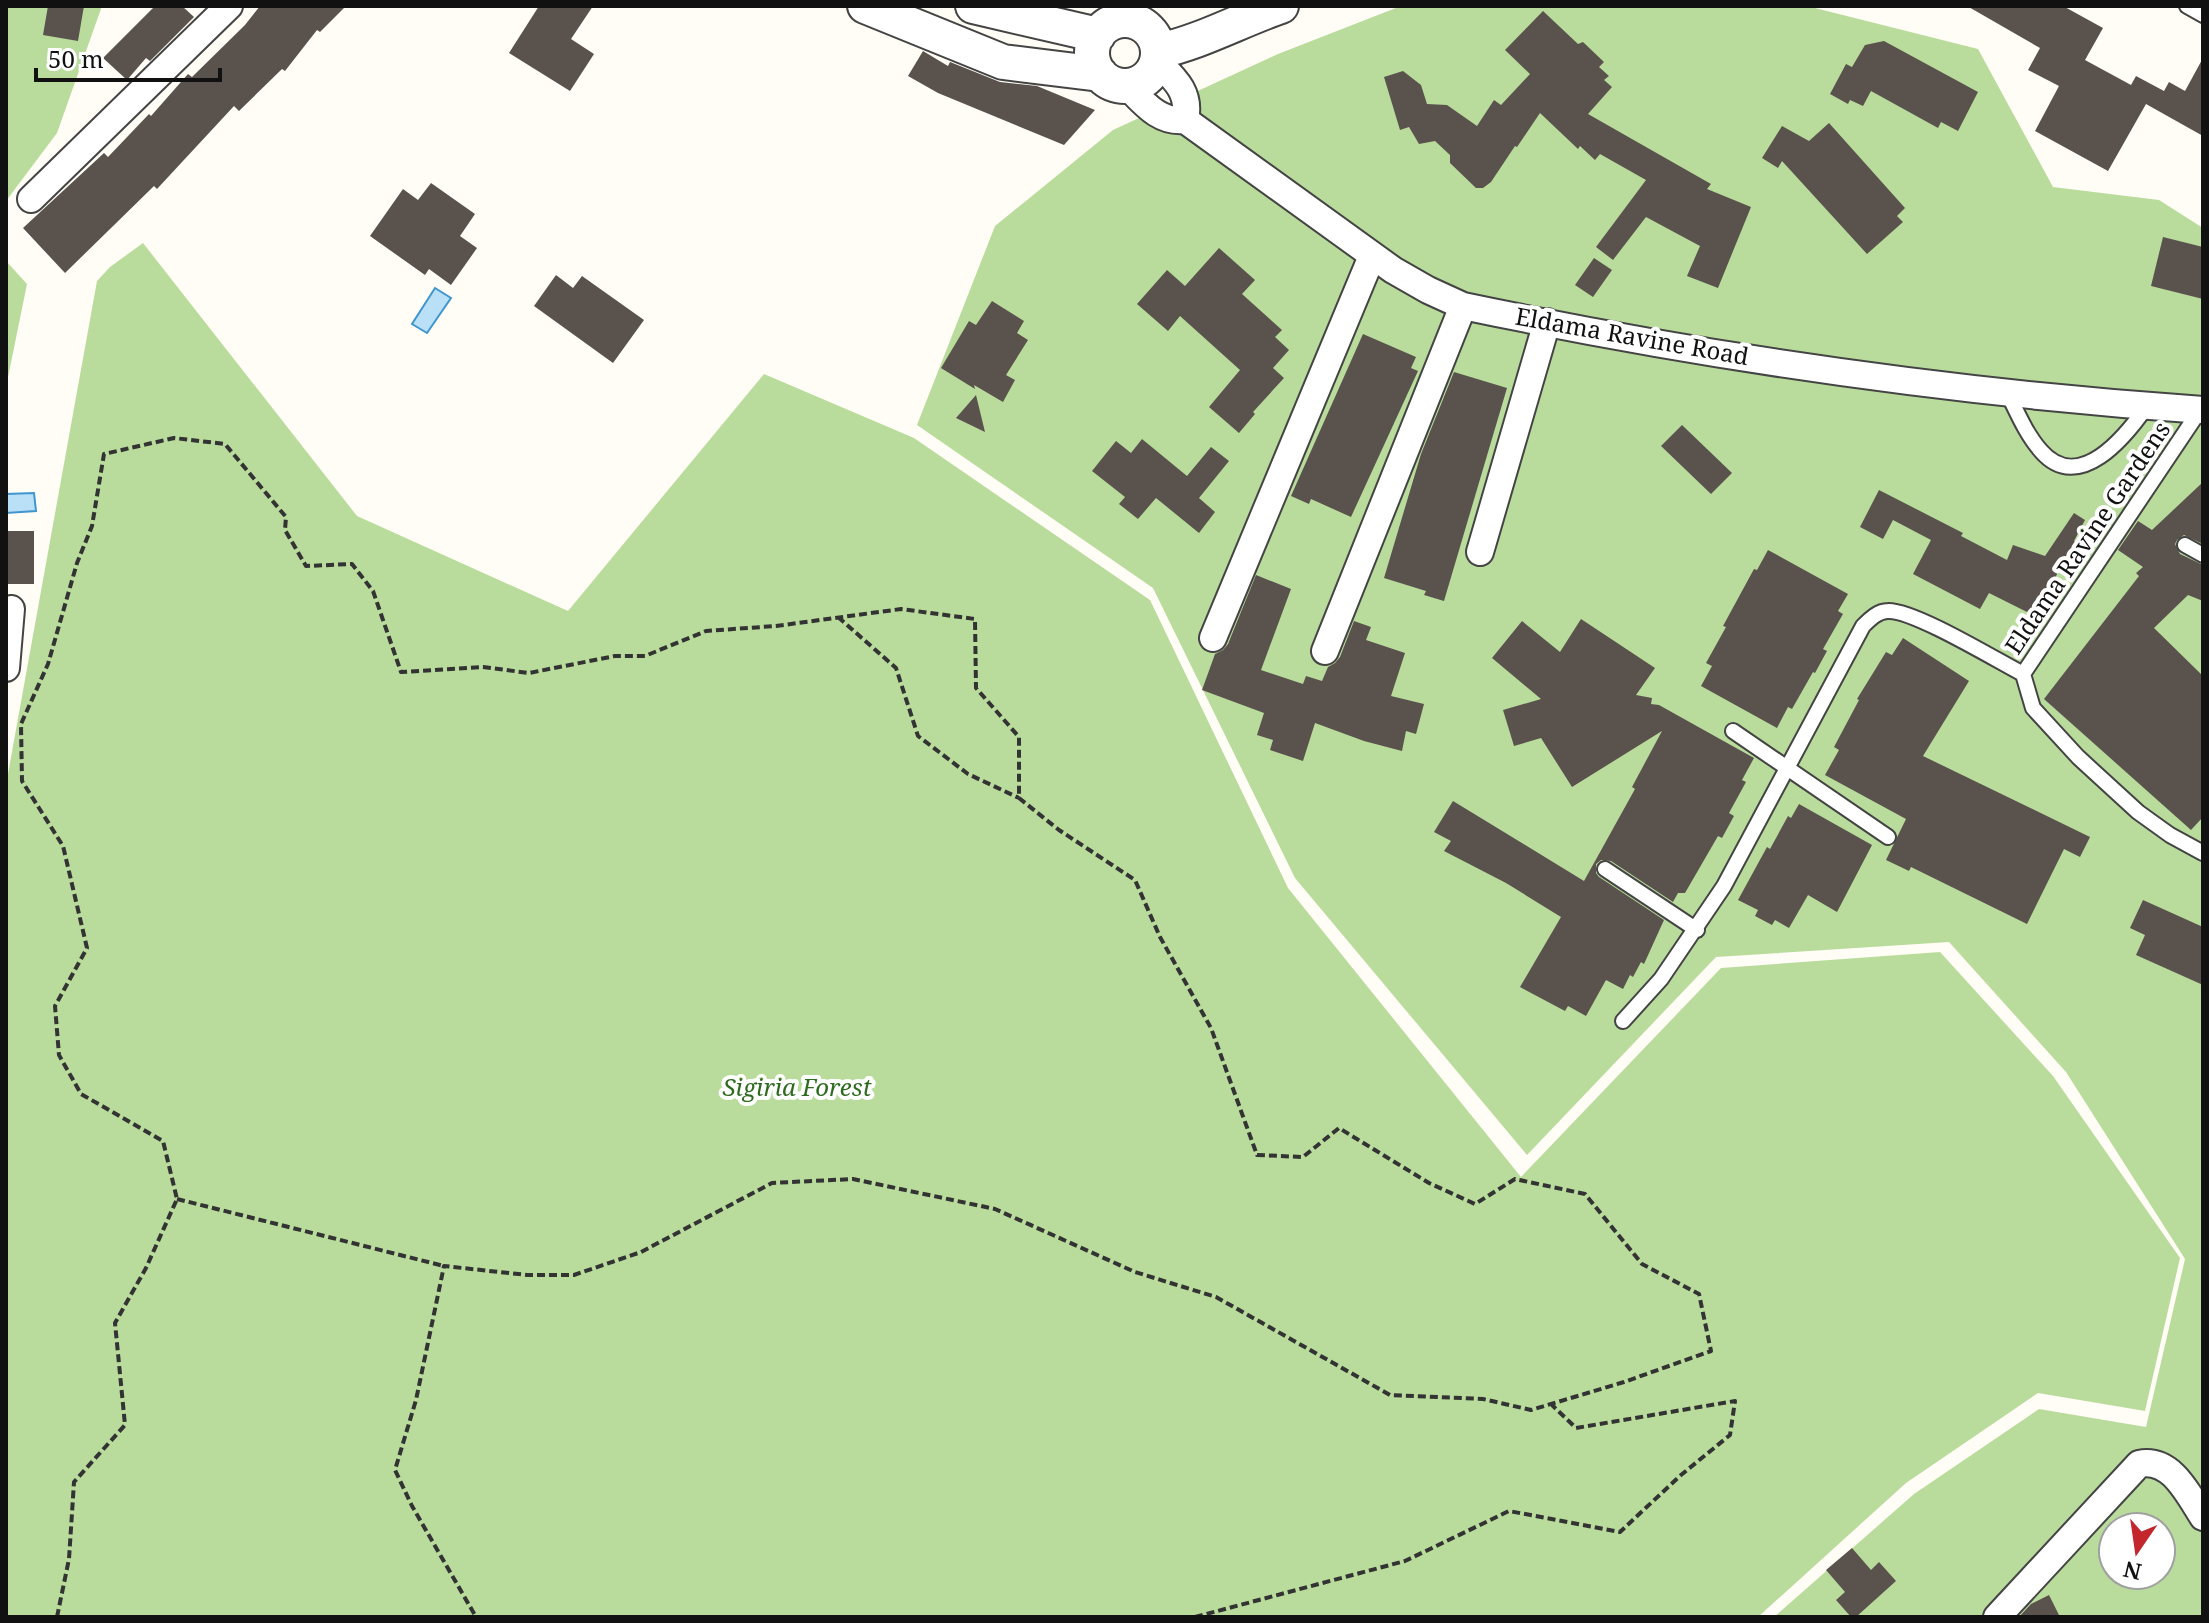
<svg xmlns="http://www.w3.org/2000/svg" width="2209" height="1623" viewBox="0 0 2209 1623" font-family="'Noto Serif',serif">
	<rect width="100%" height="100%" fill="#fffdf5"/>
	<path fill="#b9dc9c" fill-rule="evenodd" d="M 6,6 L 102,6 L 57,133 L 6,201 Z
		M 1401,6 L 1807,6 L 1978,49 L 2053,187 L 2159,200 L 2203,228 L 2203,1617 L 1774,1617 L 1914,1494 L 2039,1409 L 2146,1427 L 2185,1259 L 2066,1072 L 1949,942 L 1716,957 L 1527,1155 L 1295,878 L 1153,588 L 917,425 L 995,226 L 1113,130 L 1278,54 ZM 2113,1527 L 2161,1527 L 2161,1575 L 2113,1575 Z
		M 143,243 L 357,516 L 568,611 L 764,374 L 914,438 L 1150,600 L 1288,888 L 1521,1177 L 1721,968 L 1940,952 L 2053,1076 L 2180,1258 L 2145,1411 L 2038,1393 L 1906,1483 L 1758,1617 L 6,1617 L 6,785 L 97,281 L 110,267 Z
		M 6,261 L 27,284 L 6,387 Z"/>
	<path fill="#b9e0f7" stroke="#3f96cf" stroke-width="2" d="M 435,288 L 451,298 L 427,333 L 412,324 Z
		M 34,493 L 36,511 L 6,513 L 6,494 Z"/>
	<path fill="#5a524d" d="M 48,6 L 84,6 L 78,41 L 43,35 Z
		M 155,6 L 182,6 L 194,17 L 150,61 L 146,58 L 127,80 L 103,58 Z
		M 260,6 L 346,6 L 320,32 L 317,30 L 285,71 L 282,69 L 239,111 L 234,106 L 157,189 L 154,186 L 65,273 L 23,228 L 104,153 L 108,157 L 149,114 L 151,116 L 188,74 L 192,77 L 245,25 Z
		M 539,6 L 593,6 L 571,39 L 594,54 L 570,91 L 509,53 Z
		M 1967,6 L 2063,6 L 2103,28 L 2085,60 L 2131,85 L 2136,76 L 2164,91 L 2169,82 L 2185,91 L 2203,58 L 2203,136 L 2146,104 L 2108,171 L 2035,131 L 2059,86 L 2028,70 L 2040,48 Z
		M 1543,11 L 1578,44 L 1583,42 L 1604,62 L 1599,67 L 1609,76 L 1604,80 L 1612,87 L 1588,114 L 1711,184 L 1707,189 L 1751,207 L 1718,288 L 1687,276 L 1700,246 L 1646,217 L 1613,260 L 1596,247 L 1646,180 L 1600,154 L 1595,160 L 1580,146 L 1578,149 L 1540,113 L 1517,147 L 1515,146 L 1491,182 L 1483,188 L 1476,188 L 1450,163 L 1450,155 L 1435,141 L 1419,144 L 1409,127 L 1400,130 L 1384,77 L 1403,71 L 1421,85 L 1427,104 L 1447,105 L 1477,126 L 1494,100 L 1501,105 L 1530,74 L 1505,50 Z
		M 1884,41 L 1978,92 L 1958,131 L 1941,122 L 1938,128 L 1871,91 L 1863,106 L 1850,100 L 1848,104 L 1830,94 L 1846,64 L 1852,67 L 1865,45 Z
		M 923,51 L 948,66 L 950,62 L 1000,82 L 1037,86 L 1095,110 L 1064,145 L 938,93 L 908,76 Z
		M 1829,123 L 1905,208 L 1897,216 L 1903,222 L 1867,254 L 1782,161 L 1778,168 L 1762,158 L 1782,126 L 1809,141 Z
		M 431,183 L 475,214 L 460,236 L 477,248 L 451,285 L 429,269 L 425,275 L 370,236 L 403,189 L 418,200 Z
		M 2163,237 L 2203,247 L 2203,299 L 2151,286 Z
		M 1219,248 L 1255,280 L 1242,294 L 1282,330 L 1275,337 L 1289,350 L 1273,368 L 1284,378 L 1253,412 L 1255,414 L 1239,433 L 1209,407 L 1240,370 L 1180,316 L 1168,331 L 1137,304 L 1167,270 L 1185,286 Z
		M 1594,258 L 1612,270 L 1593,297 L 1575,285 Z
		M 556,275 L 573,288 L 582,276 L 644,320 L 613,363 L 534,306 Z
		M 992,301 L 1024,321 L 1017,333 L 1028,340 L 1006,375 L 1015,380 L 1003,402 L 974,385 L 975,389 L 941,368 L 969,321 L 976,325 Z
		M 1363,334 L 1416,357 L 1411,368 L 1418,371 L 1351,517 L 1311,499 L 1309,504 L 1291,496 Z
		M 1454,372 L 1507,388 L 1444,601 L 1424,595 L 1426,591 L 1384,578 L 1421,454 Z
		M 976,395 L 985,432 L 956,418 Z
		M 1682,425 L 1732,473 L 1711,494 L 1661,446 Z
		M 1142,439 L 1187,476 L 1211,447 L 1229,461 L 1199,498 L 1215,512 L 1199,533 L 1156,498 L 1138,519 L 1119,504 L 1125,497 L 1092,471 L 1116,441 L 1131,453 Z
		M 2203,482 L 2203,544 L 2184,535 L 2177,540 L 2175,544 L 2180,554 L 2203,565 L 2203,601 L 2188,595 L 2154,628 L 2203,676 L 2203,817 L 2191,830 L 2044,699 L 2139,576 L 2136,573 L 2143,567 L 2118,550 L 2138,521 L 2152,530 Z
		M 1879,490 L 1963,533 L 1961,536 L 2007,560 L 2013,545 L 2045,556 L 2074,513 L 2085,520 L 2074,541 L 2081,546 L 2068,564 L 2064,561 L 2035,616 L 1989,593 L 1980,609 L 1913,574 L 1931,540 L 1893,520 L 1883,539 L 1860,527 Z
		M 6,531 L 34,531 L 34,584 L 6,584 Z
		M 1768,550 L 1848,594 L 1838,611 L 1843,614 L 1823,649 L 1827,651 L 1815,673 L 1813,672 L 1792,709 L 1788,707 L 1777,728 L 1701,686 L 1712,666 L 1706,663 L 1726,627 L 1723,626 L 1754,569 L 1757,570 Z
		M 1256,575 L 1291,589 L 1261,670 L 1303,684 L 1306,676 L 1322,681 L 1328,667 L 1335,663 L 1340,657 L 1354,621 L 1371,627 L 1366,640 L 1405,653 L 1391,696 L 1424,704 L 1416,734 L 1406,731 L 1402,751 L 1364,741 L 1315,723 L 1303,761 L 1270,750 L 1273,740 L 1257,735 L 1264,713 L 1202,690 L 1215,654 L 1223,650 L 1228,644 Z
		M 1581,619 L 1655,668 L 1636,695 L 1652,698 L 1651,704 L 1659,705 L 1754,758 L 1742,780 L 1746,782 L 1729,813 L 1734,816 L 1722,838 L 1718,836 L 1685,893 L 1678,893 L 1673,902 L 1611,861 L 1601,860 L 1596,864 L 1596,873 L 1599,877 L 1664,920 L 1644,964 L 1641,962 L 1633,977 L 1630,975 L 1623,989 L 1606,980 L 1586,1016 L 1568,1006 L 1565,1011 L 1520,987 L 1561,917 L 1506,883 L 1444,851 L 1451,841 L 1434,832 L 1453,801 L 1584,881 L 1635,789 L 1632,787 L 1662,731 L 1572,787 L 1541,738 L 1514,746 L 1503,710 L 1541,699 L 1492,658 L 1522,621 L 1560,652 Z
		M 1903,638 L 1969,681 L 1923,756 L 2090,837 L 2080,857 L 2064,849 L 2027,924 L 1911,867 L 1909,871 L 1886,860 L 1906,819 L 1825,775 L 1839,750 L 1834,747 L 1859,700 L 1857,699 L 1886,652 L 1892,655 Z
		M 1799,804 L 1872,845 L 1837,912 L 1808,895 L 1789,928 L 1775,920 L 1772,925 L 1755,916 L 1758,910 L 1738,900 L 1767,847 L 1770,849 L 1788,816 L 1791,818 Z
		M 2143,900 L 2203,927 L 2203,985 L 2136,955 L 2145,935 L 2130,928 Z
		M 1852,1548 L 1871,1570 L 1879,1562 L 1896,1581 L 1856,1617 L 1851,1617 L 1836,1600 L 1845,1592 L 1826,1570 Z
		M 2049,1595 L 2060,1617 L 2019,1617 L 2031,1604 Z"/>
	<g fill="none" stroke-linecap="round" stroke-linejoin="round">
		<defs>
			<path id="service" d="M 2187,6 L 2203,15
				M 2007,392 C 2017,412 2026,434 2041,451 C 2079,495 2126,436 2147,406
				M 2200,410 L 2023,674 L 2033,708 L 2078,757 L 2138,812 L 2170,835 L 2203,853
				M 2185,545 L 2203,555
				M 1733,731 L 1888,837
				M 1605,869 L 1697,930
				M 1623,1021 L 1661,979 L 1724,886 L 1863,626 C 1870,619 1878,611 1888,611 C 1914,610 1996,660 2023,674"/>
			<path id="minor" d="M 1157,61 C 1175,79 1191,93 1185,120
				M 1127,86 C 1144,103 1159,123 1185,120
				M 1185,120 L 1393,270 L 1428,290 L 1463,306 C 1707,357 1955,393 2203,410
				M 31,199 L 229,6
				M 1480,552 L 1547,322
				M 1213,638 L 1372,256
				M 1325,651 L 1463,306
				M 6,668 L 11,609
				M 1997,1617 L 2139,1464 C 2171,1457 2188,1494 2203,1517"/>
			<path id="tertiary" d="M 865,6 L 1003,62 L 1100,74
				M 973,6 L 1098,35
				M1092 53a33 33 0 1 1 66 0a33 33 0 1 1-66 0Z
				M 1159,51 C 1201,42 1240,20 1281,6"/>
		</defs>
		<use href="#service" stroke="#444" stroke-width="18"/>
		<use href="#minor" stroke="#444" stroke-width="30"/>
		<use href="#tertiary" stroke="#444" stroke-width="38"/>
		<path stroke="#333" stroke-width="4" stroke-dasharray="8 4" stroke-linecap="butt" d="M 838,617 L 896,668 L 918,736 L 968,774 L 1019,798
			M 177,1199 L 444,1266
			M 57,1617 L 69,1559 L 74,1482 L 125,1425 L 115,1323 L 146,1268 L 177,1199 L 163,1141 L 81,1094 L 59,1055 L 55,1006 L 87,948 L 63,846 L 22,781 L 21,724 L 48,664 L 77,563 L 92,526 L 104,454 L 174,438 L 225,444 L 286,517 L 285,530 L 306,566 L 352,564 L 373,591 L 401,672 L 483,667 L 529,673 L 615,656 L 645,656 L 706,631 L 776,626 L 901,609 L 975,619 L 976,688 L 1019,737 L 1019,798 L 1059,830 L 1135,880 L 1160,937 L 1211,1028 L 1257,1155 L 1303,1157 L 1339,1128 L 1429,1183 L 1475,1204 L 1515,1179 L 1585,1194 L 1642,1264 L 1699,1294 L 1711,1351 L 1624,1382 L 1531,1410 L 1483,1399 L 1390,1395 L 1216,1297 L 1135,1272 L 995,1209 L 853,1179 L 772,1183 L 641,1252 L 574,1275 L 527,1275 L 444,1266 L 416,1400 L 395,1470 L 412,1506 L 476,1617
			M 1195,1617 L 1405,1561 L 1509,1511 L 1620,1532 L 1681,1475 L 1730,1435 L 1735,1401 L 1576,1428 L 1552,1405"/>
		<use href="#service" stroke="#fff" stroke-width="14"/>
		<use href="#minor" stroke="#fff" stroke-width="26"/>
		<use href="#tertiary" stroke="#fff" stroke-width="34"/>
	</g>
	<g text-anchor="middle" stroke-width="8" stroke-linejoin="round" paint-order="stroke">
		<g font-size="24" fill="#111" stroke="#fff">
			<text transform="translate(1632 337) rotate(10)" y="8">Eldama Ravine Road</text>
			<text transform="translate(2088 538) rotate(-56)" y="8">Eldama Ravine Gardens</text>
		</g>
		<g font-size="24" font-style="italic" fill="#2f6b1f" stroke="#fff">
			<text x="797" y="1096">Sigiria Forest</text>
		</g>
	</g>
	<rect width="2209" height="1623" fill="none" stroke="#111111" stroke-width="16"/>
	<g transform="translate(2137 1551) rotate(193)"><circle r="38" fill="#ffffff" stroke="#a0a0a0" stroke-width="2"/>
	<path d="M0-6L14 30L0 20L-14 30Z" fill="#c4262e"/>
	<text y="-12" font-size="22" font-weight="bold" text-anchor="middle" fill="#111111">N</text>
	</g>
	<path d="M36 68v12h184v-12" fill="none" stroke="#111111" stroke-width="4"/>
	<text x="48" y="68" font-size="24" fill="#111111" stroke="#ffffff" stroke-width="6" paint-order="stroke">50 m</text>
</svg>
